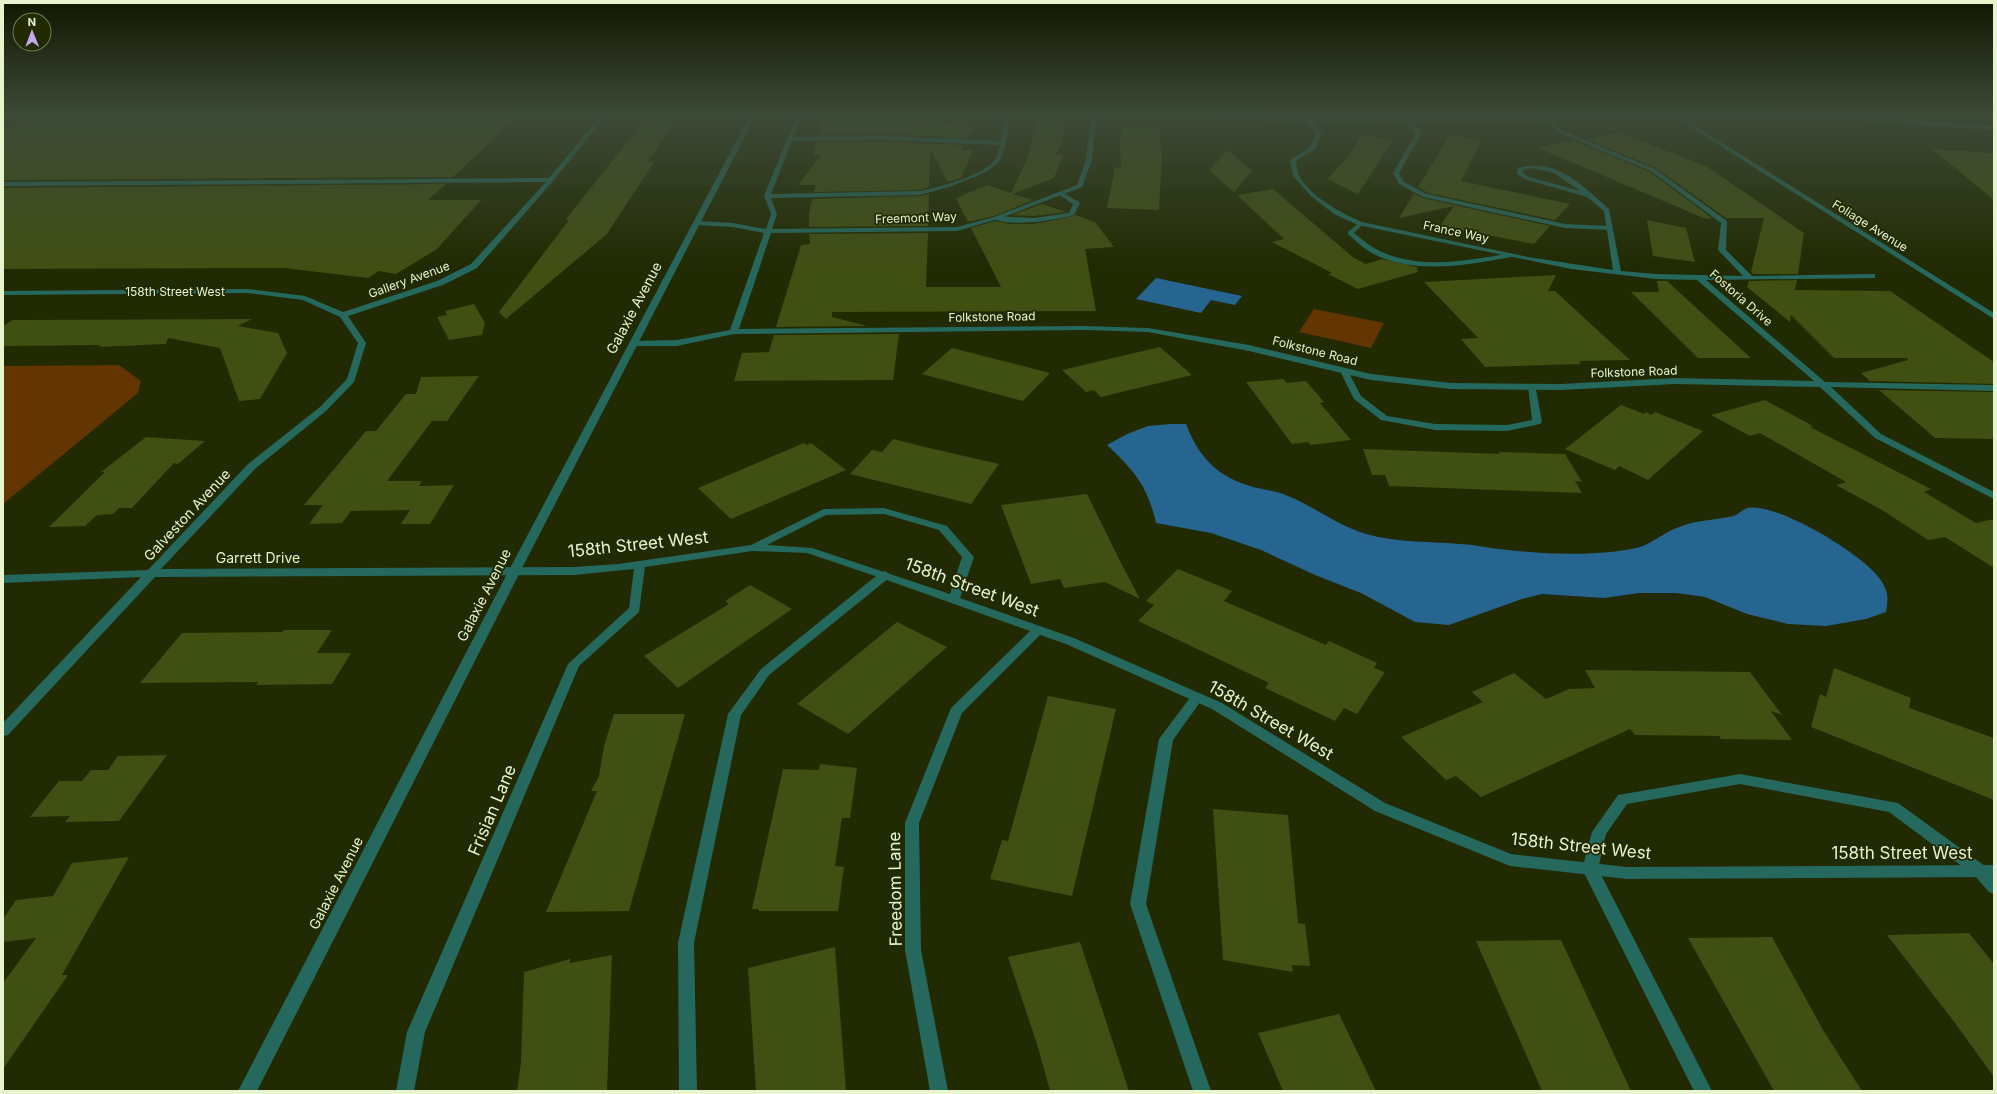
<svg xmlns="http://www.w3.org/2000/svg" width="1997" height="1094" viewBox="0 0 1997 1094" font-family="Inter,sans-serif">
	<rect width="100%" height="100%" fill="#212a01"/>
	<path fill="#633500" d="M 1314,309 L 1384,323 L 1371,348 L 1299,332 Z
		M 119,365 L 141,381 L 138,393 L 3,504 L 3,366 Z"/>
	<path fill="#266590" d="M 1156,278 L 1242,296 L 1235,305 L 1211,300 L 1201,313 L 1136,299 Z
		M 1170,424 L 1186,424 C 1199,458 1218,477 1253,487 C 1265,490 1277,491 1288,496 C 1313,506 1334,523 1360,532 C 1392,543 1426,541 1459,544 C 1473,544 1486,548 1499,549 C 1543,554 1592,557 1636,548 C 1651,545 1664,532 1679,527 C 1695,520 1716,520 1734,516 C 1739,514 1743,509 1748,508 C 1777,502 1868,557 1882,582 C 1889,594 1888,599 1886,612 L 1866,619 L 1826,626 L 1788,624 L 1747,614 L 1705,597 L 1676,593 L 1639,593 L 1604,598 L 1542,594 L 1522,599 L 1449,625 L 1415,622 L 1361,593 L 1315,575 L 1261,550 L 1211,533 L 1156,523 C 1148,487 1134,470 1107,445 L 1127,434 L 1148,426 Z"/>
	<path fill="#404f12" d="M 1036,115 L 1065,116 L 1063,141 L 1055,155 L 1063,155 L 1054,178 L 1013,194 L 1033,200 L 994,216 L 968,222 L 956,198 L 987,185 L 1011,193 L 1029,155 Z
		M 517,117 L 453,177 L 3,180 L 3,128 L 13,127 L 17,124 L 110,119 Z
		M 644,121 L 677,121 L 647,162 L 654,162 L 607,234 L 506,319 L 499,312 L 569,220 L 566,219 Z
		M 820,122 L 903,122 L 974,125 L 967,138 L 883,134 L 818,135 Z
		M 1121,126 L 1159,127 L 1162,153 L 1159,210 L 1107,208 L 1115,167 L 1121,168 L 1120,138 L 1122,138 Z
		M 1620,133 L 1706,166 L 1804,233 L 1798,274 L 1753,274 L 1751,272 L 1764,218 L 1726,218 L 1656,168 L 1586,139 Z
		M 1361,135 L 1393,140 L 1358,194 L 1327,179 L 1349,156 Z
		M 1450,135 L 1482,140 L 1461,181 L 1570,204 L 1555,220 L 1428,193 L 1418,187 Z
		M 1574,141 L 1650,172 L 1712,218 L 1706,219 L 1536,147 Z
		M 816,142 L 883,142 L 964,145 L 961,150 L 973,150 L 961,178 L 948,182 L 930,149 L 929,187 L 920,190 L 814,192 L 816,185 L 798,185 L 821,155 L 814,155 Z
		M 1932,149 L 1994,153 L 1994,200 Z
		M 1228,150 L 1252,171 L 1234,192 L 1209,170 Z
		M 446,184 L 428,200 L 481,200 L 437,249 L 396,274 L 379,271 L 368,278 L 284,268 L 3,269 L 3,188 Z
		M 1273,189 L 1354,258 L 1366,264 L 1382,259 L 1417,267 L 1418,272 L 1358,289 L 1328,274 L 1332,273 L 1272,242 L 1284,239 L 1237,195 Z
		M 929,194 L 928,226 L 809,227 L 809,214 L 812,199 L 920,196 Z
		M 1414,194 L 1423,198 L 1550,226 L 1534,244 L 1440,226 L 1454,206 L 1399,218 Z
		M 1042,204 L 1066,212 L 1034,216 L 1012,215 Z
		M 1076,215 L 1095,222 L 1114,247 L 1085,249 L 1096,311 L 832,312 L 832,317 L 867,326 L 776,327 L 801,245 L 810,244 L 809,234 L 928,233 L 926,287 L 1001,287 L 971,228 L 996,221 L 1009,224 L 1033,224 L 1056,220 Z
		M 1647,220 L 1686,228 L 1695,262 L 1653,256 Z
		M 1556,275 L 1548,291 L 1555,291 L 1630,360 L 1579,361 L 1581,364 L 1485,367 L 1461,339 L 1478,338 L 1424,282 Z
		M 1797,280 L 1795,290 L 1890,291 L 1994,362 L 1994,384 L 1870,381 L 1861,373 L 1908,360 L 1907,358 L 1834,358 L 1791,315 L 1790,322 L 1747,287 L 1749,281 Z
		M 1657,281 L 1667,281 L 1751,358 L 1698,358 L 1631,292 L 1659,292 Z
		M 474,304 L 485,323 L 482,335 L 449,340 L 437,317 L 447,315 L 445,311 Z
		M 252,319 L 238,326 L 278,333 L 287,353 L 260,399 L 239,401 L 220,348 L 168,338 L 166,344 L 99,347 L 101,345 L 3,346 L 3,326 L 12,320 Z
		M 896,334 L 899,334 L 893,380 L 734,381 L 742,353 L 769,352 L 774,335 Z
		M 1160,347 L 1192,375 L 1101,397 L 1094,390 L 1086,392 L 1062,370 Z
		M 952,348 L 1050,373 L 1023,401 L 922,374 Z
		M 479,376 L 447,421 L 432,421 L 387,481 L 422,481 L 419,486 L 454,485 L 430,524 L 401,524 L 410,510 L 351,511 L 342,523 L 309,524 L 323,505 L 304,505 L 366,431 L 376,431 L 406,394 L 416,394 L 421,377 Z
		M 1283,379 L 1287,383 L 1306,381 L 1324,402 L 1320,403 L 1351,440 L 1311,445 L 1308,442 L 1292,444 L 1246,382 Z
		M 1879,390 L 1994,392 L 1994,439 L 1935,438 Z
		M 1765,400 L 1813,426 L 1810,427 L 1931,489 L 1924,492 L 1976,523 L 1994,519 L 1994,568 L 1945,537 L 1928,540 L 1882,510 L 1836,485 L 1846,482 L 1760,433 L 1750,436 L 1711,415 Z
		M 1621,405 L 1644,414 L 1646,412 L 1651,415 L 1655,412 L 1703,431 L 1648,480 L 1619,466 L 1615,470 L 1565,449 Z
		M 146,437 L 205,441 L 178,464 L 174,463 L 132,508 L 119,508 L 113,514 L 97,515 L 85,526 L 49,527 L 105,472 L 101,472 Z
		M 893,439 L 925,447 L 999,464 L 971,504 L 850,474 L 872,450 L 882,452 Z
		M 804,443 L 806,445 L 811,443 L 846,470 L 731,519 L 698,488 Z
		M 1363,449 L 1500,454 L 1498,452 L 1565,454 L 1582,482 L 1575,481 L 1582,493 L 1389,486 L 1385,475 L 1372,475 Z
		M 1087,494 L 1120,561 L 1140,599 L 1105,582 L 1064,588 L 1060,579 L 1031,584 L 1001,505 Z
		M 1178,569 L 1232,591 L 1224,601 L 1326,645 L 1329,641 L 1377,663 L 1374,668 L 1385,672 L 1357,714 L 1344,708 L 1335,721 L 1265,688 L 1269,683 L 1138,621 L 1154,605 L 1146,601 Z
		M 750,585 L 792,609 L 678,688 L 644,656 L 729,604 L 725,601 Z
		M 897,622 L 947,647 L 848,734 L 797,704 Z
		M 284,630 L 332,630 L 317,653 L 351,653 L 332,684 L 256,685 L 258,682 L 140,683 L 182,633 L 282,632 Z
		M 1834,668 L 1911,698 L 1909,708 L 1994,738 L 1994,800 L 1811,727 L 1820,694 L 1826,697 Z
		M 1585,670 L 1750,672 L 1782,715 L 1771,711 L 1792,740 L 1721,739 L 1719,736 L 1635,735 L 1630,729 L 1481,797 L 1456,776 L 1446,780 L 1401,737 L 1483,702 L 1472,692 L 1514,673 L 1546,699 L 1569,689 L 1595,688 Z
		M 1048,696 L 1116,709 L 1072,896 L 990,879 L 1002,840 L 1008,841 Z
		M 614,714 L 685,714 L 629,911 L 546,912 L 597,791 L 591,791 L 599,776 L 604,746 Z
		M 167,755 L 119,821 L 65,822 L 70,816 L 30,817 L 59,781 L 82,781 L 91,770 L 108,770 L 118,756 Z
		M 820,764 L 857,768 L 850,818 L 842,818 L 835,866 L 844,867 L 838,911 L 759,911 L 758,909 L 752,909 L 783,769 L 819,770 Z
		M 1213,809 L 1288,815 L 1298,923 L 1305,924 L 1310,966 L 1292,965 L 1293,972 L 1223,960 Z
		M 129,857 L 62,975 L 68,975 L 3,1069 L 3,983 L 36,938 L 3,942 L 3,919 L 16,900 L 53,896 L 72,863 Z
		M 1969,933 L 1994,964 L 1994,1077 L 1955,1023 L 1887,935 Z
		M 1772,937 L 1823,1030 L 1862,1091 L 1774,1091 L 1688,938 Z
		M 1561,940 L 1631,1091 L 1542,1091 L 1476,941 Z
		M 1080,942 L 1129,1091 L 1050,1091 L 1037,1044 L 1008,957 Z
		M 835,947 L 846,1091 L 756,1091 L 748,968 Z
		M 612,955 L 607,1091 L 517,1091 L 521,1062 L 524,972 L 570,959 L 570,963 Z
		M 1339,1014 L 1376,1091 L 1283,1091 L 1258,1033 Z"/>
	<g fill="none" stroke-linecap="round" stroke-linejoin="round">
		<path fill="#25685e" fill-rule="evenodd" d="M 1406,117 L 1422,133 L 1399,173 L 1404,182 L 1427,194 L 1565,224 L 1610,226 L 1613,228 L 1610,230 L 1565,228 L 1423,197 L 1399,184 L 1393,173 L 1416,133 L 1403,119 Z
			M 883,136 L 1002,141 L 1005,143 L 1002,145 L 883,140 L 789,141 L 786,139 L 789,137 Z
			M 1058,192 L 1062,192 L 1079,202 L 1080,203 L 1074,215 C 1057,220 1007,228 993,218 L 996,216 L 1034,218 L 1069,213 L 1073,204 L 1058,194 Z
			M 1360,222 L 1363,224 L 1354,233 C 1363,240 1372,248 1382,252 C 1422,270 1470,260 1511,253 L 1515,255 L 1511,257 C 1467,265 1420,274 1378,256 C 1366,251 1357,242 1348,234 L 1348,232 Z
			M 1344,368 L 1348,371 L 1361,396 L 1387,416 L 1435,424 L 1507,425 L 1532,420 L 1528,386 L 1529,384 L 1535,384 L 1542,422 L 1540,424 L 1507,431 L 1435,430 L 1381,420 L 1354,399 L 1340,371 Z
			M 885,571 L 891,575 L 889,578 L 769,675 L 741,715 L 694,943 L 697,1091 L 679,1091 L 678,943 L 728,714 L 761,669 L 881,572 Z
			M 1197,693 L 1202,695 L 1203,698 L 1173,740 L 1146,904 L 1211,1091 L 1193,1091 L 1130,904 L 1159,739 L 1192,695 Z
			M 1740,774 L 1898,803 L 1985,866 L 1994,876 L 1994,894 L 1989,892 L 1975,876 L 1889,812 L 1740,784 L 1627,804 L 1606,834 L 1598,869 L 1712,1091 L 1694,1091 L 1582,869 L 1592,832 L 1618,795 Z"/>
		<path fill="#25685e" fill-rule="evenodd" d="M 601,115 L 607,115 L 553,181 L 477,268 L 443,285 L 348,316 L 366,343 L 354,382 L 326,411 L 256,468 L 161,569 L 574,567 L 618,564 L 751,545 L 824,509 L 884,508 L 947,526 L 972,555 L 974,557 L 960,598 L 1074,638 L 1222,703 L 1385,803 L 1511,854 L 1627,867 L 1994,865 L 1994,877 L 1627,879 L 1510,866 L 1375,811 L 1212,709 L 1066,644 L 1040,635 L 962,713 L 919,823 L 921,950 L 948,1091 L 930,1091 L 905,950 L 905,823 L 951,708 L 1030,631 L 881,578 L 807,553 L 752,551 L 645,567 L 639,612 L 579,666 L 425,1032 L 414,1091 L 396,1091 L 407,1032 L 568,664 L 629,608 L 634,569 L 574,575 L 155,577 L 8,735 L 3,736 L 3,723 L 141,577 L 3,583 L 3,575 L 148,570 L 248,464 L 320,407 L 347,379 L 358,343 L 340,317 L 303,300 L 248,293 L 3,295 L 3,291 L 248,289 L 305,296 L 343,312 L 437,281 L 471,264 L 546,182 L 3,186 L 3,182 L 549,178 ZM 884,514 L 939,530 L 962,557 L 950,594 L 812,548 L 767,545 L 826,515 Z
			M 806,115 L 816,115 L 799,123 L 771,194 L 920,191 C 939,187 982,176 994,161 C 1001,151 1002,133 1004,122 L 994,115 L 1001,115 L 1010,121 L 1005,147 L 999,162 L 986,172 L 952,186 L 920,195 L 771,198 L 777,214 L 772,229 L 957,227 L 994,217 L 1077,185 L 1086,160 L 1091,115 L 1097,115 L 1092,160 L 1082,187 L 998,219 L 957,231 L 771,233 L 739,329 L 1085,326 L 1148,328 L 1249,345 L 1371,374 L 1451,383 L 1561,384 L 1675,378 L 1814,381 L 1697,280 L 1656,279 L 1571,269 L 1358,225 L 1334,214 L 1311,196 L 1293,176 L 1290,160 L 1310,147 L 1316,134 L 1306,120 L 1311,119 L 1322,134 L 1315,149 L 1296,161 C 1297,165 1297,172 1299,176 C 1311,197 1341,213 1362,222 L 1528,257 L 1613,270 L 1604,211 L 1587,197 L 1525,179 L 1517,174 L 1518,168 C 1558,158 1581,185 1609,209 L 1621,271 L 1656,274 L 1743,276 L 1718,250 L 1721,223 L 1651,171 L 1559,133 L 1542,118 L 1547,117 L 1563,131 L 1655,169 L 1727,221 L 1726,250 L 1752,276 L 1875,274 L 1875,278 L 1872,278 L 1706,280 L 1825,382 L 1994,385 L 1994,391 L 1831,387 L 1881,434 L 1994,492 L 1994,499 L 1875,438 L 1820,387 L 1675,384 L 1561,390 L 1451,389 L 1371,380 L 1249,351 L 1148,332 L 1085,330 L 734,334 L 677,346 L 630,346 L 630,342 L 633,341 L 677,340 L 730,330 L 764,233 L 733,227 L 696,225 L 693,223 L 696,221 L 733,223 L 766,229 L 771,214 L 764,196 L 794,122 ZM 1533,168 L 1554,173 L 1580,191 L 1529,177 L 1523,173 L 1523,170 Z
			M 958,115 L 985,115 L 982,117 L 961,117 Z
			M 1671,115 L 1678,115 L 1994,313 L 1994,319 Z
			M 1891,115 L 1897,115 L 1904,120 L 1899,121 Z"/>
		<path fill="#25685e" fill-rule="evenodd" d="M 750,115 L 756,115 L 520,572 L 257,1091 L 238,1091 L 508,572 Z
			M 1196,115 L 1284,118 L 1836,115 L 1994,126 L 1994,130 L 1836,119 L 1284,122 L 1199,117 Z"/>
	</g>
	<linearGradient id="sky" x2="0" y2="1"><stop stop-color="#121701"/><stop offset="0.43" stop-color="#3d4a38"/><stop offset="1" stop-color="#3d4a38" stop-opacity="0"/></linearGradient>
	<rect width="1997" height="268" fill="url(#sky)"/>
	<g text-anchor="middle" stroke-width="3.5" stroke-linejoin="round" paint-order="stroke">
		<g font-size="12" fill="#e7f4cd" stroke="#212a01">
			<text transform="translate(916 218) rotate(-2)" y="4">Freemont Way</text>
			<text transform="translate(1870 226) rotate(32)" y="4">Foliage Avenue</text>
			<text transform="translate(1456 232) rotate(12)" y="4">France Way</text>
			<text transform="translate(409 280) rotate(-20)" y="4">Gallery Avenue</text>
			<text x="175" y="296">158th Street West</text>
			<text transform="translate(1741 298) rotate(41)" y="4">Fostoria Drive</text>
			<text transform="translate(992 317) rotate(-1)" y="4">Folkstone Road</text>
			<text transform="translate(1315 351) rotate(14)" y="4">Folkstone Road</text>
			<text transform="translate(1634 372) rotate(-2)" y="4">Folkstone Road</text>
		</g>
		<g font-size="14" fill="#e7f4cd" stroke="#212a01">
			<text transform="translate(634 308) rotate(-62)" y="5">Galaxie Avenue</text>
			<text transform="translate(187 515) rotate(-47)" y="5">Galveston Avenue</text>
			<text x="258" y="563">Garrett Drive</text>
			<text transform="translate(484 595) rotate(-63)" y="5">Galaxie Avenue</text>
			<text transform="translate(336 883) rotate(-63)" y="5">Galaxie Avenue</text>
		</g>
		<g font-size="17" fill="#e7f4cd" stroke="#212a01">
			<text transform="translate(638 544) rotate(-6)" y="6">158th Street West</text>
			<text transform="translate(972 587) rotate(20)" y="6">158th Street West</text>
			<text transform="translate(1271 720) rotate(30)" y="6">158th Street West</text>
			<text transform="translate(492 810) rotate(-67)" y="6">Frisian Lane</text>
			<text transform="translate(1581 846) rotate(6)" y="6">158th Street West</text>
			<text x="1902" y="859">158th Street West</text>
			<text transform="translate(895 889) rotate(-91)" y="6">Freedom Lane</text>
		</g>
	</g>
	<rect width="1997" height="1094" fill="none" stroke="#e7f4cd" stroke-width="8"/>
	<g transform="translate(32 32) rotate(359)"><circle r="19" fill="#212a01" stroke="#707b53"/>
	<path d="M0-3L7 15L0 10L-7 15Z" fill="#c4a7f1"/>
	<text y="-6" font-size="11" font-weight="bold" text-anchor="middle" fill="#e7f4cd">N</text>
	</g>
</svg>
